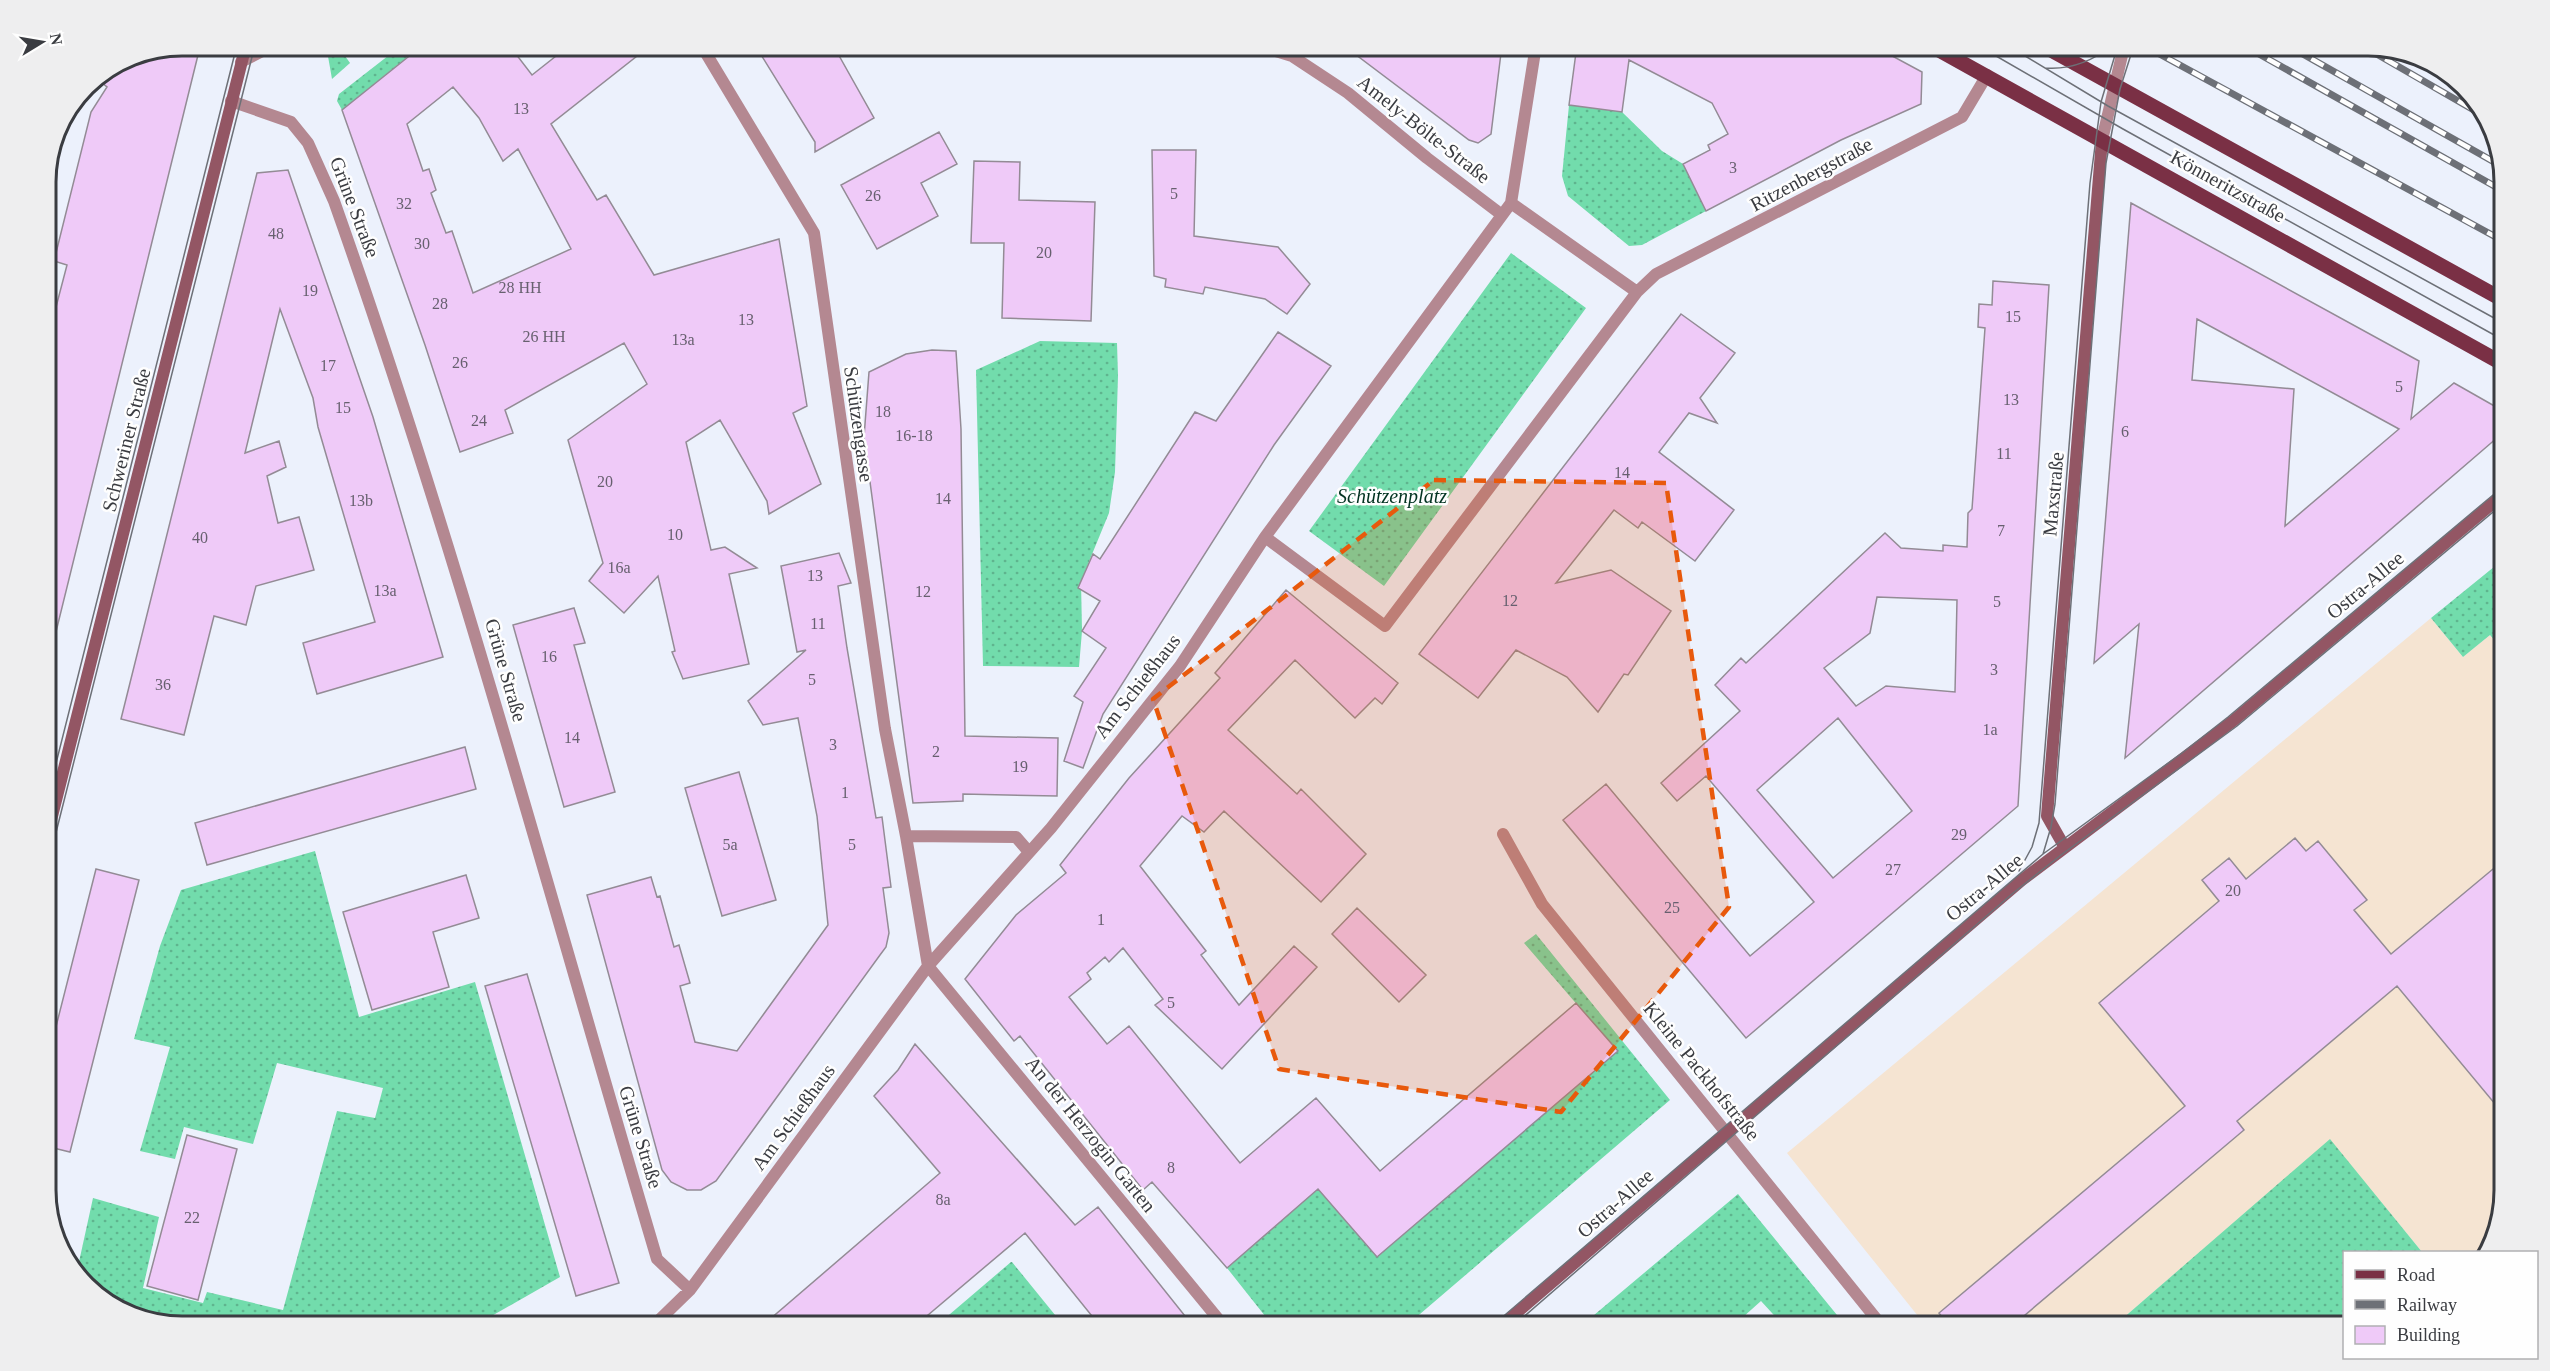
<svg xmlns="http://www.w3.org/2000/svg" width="2550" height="1371" viewBox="0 0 2550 1371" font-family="'Times New Roman',serif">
	<defs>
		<pattern id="grass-dots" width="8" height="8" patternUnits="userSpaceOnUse" patternTransform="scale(1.5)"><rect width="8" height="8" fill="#72dcac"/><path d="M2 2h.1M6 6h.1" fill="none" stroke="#5fb48e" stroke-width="1.8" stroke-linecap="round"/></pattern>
	</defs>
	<rect width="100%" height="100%" fill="#ecf1fc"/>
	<path fill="#f5e4d2" d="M 2431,618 L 2463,657 L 2490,635 L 2505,653 L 2505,1189 L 2491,1250 L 2489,1252 L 2422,1252 L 2330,1140 L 2114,1326 L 1926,1326 L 1787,1153 Z"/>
	<path fill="url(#grass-dots)" d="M 326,45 L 354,45 L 343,53 L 350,63 L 332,79 Z
		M 402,45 L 412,45 L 416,50 L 342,110 L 337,101 L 339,94 Z
		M 1569,105 L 1622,112 L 1662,151 L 1683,164 L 1706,211 L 1642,245 L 1629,246 L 1568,196 L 1562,176 Z
		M 1511,253 L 1586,308 L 1384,586 L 1309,531 Z
		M 1040,341 L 1117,343 L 1118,376 L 1115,472 L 1109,513 L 1081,581 L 1082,631 L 1079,667 L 983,666 L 976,370 Z
		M 2505,558 L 2505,653 L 2490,635 L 2463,657 L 2431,618 Z
		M 315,851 L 359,1017 L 475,982 L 560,1277 L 474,1326 L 182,1326 L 121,1312 L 74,1270 L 77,1271 L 93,1198 L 159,1217 L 143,1288 L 203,1303 L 207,1292 L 283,1310 L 337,1111 L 375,1118 L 383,1088 L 277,1063 L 253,1144 L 184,1127 L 175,1159 L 140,1151 L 170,1047 L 134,1039 L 160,946 L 181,890 Z
		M 1536,934 L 1670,1100 L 1406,1326 L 1273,1326 L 1227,1268 L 1334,1175 L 1336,1210 L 1377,1257 L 1617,1051 L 1524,943 Z
		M 2330,1139 L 2422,1252 L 2344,1252 L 2344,1326 L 2114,1326 Z
		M 1738,1194 L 1846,1326 L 1784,1326 L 1761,1301 L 1733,1326 L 1581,1326 Z
		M 1012,1262 L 1064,1326 L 936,1326 L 1011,1262 Z"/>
	<path fill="#efcaf8" stroke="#938b95" stroke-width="1.5" fill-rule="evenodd" d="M 183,45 L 198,55 L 54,640 L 45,639 L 45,349 L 67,265 L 54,261 L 91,112 L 107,87 L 96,78 L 130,55 Z
		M 423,45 L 509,45 L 532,75 L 570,45 L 651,45 L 551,124 L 597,200 L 606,195 L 654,275 L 779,239 L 807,406 L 793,413 L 821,484 L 769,514 L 767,501 L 720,420 L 686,442 L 711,550 L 725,547 L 757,568 L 729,574 L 749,664 L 683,679 L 672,652 L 675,651 L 658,576 L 624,613 L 589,581 L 603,563 L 568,440 L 647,384 L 624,343 L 505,410 L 513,433 L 460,452 L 425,345 L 342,110 ZM 453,87 L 479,118 L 503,161 L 518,149 L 571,249 L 473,293 L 452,231 L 446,233 L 431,193 L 436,190 L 429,169 L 423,171 L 407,124 Z
		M 755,45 L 833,45 L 874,118 L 815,152 L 815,142 Z
		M 1343,45 L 1409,45 L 1421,55 L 1430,45 L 1502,45 L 1491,134 L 1478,143 L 1469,140 Z
		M 1577,45 L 1872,45 L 1922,72 L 1921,104 L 1841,140 L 1706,211 L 1683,164 L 1710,150 L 1708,145 L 1728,134 L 1712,103 L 1629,60 L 1622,112 L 1569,105 Z
		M 939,132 L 957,164 L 921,183 L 938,216 L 877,249 L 841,185 Z
		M 1152,150 L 1196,150 L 1194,236 L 1278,247 L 1310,284 L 1287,314 L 1265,299 L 1205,287 L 1203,294 L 1165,287 L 1166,279 L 1154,276 Z
		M 974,161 L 1020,162 L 1019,200 L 1095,202 L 1091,321 L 1002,318 L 1004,243 L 971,243 Z
		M 288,170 L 373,417 L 443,657 L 317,694 L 303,643 L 375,622 L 318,427 L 313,398 L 280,309 L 245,453 L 279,441 L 286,467 L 267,476 L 278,523 L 299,517 L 314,570 L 256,586 L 246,625 L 214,616 L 184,735 L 121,719 L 257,173 Z
		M 2131,203 L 2419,361 L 2411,419 L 2454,383 L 2505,412 L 2505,431 L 2125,758 L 2139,624 L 2094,663 ZM 2197,319 L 2280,364 L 2399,429 L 2285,526 L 2294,389 L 2192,380 Z
		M 1993,281 L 2049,285 L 2018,806 L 1746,1038 L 1563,820 L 1606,784 L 1750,956 L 1814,902 L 1706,776 L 1677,801 L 1661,783 L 1740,711 L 1715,685 L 1741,658 L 1746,663 L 1885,533 L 1901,548 L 1943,551 L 1943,545 L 1967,547 L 1968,513 L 1972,509 L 1985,328 L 1978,327 L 1979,304 L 1992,305 ZM 1877,597 L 1957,600 L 1955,692 L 1886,686 L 1856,706 L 1824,668 L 1870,633 ZM 1838,718 L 1912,811 L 1833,878 L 1757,790 Z
		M 1681,314 L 1735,353 L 1700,398 L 1717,423 L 1689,413 L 1659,452 L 1734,510 L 1695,561 L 1642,522 L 1638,528 L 1614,510 L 1556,583 L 1611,570 L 1671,611 L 1628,675 L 1624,674 L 1598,712 L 1567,677 L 1516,650 L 1478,698 L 1419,654 Z
		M 1278,332 L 1331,366 L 1274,445 L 1103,714 L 1083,768 L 1064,761 L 1083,702 L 1074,696 L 1106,648 L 1082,631 L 1100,601 L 1078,588 L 1093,554 L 1100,559 L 1195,412 L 1216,421 Z
		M 932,350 L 956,351 L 961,429 L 965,736 L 1058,738 L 1057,796 L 963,794 L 963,801 L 913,803 L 864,437 L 869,372 L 906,354 Z
		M 839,553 L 851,583 L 838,586 L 847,648 L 876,818 L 882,817 L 891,887 L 883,888 L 889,933 L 886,947 L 880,955 L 716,1181 L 701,1190 L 687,1190 L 671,1182 L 662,1170 L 587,895 L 651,877 L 657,897 L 660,896 L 674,947 L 679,945 L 690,983 L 680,986 L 695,1042 L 737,1051 L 828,925 L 817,816 L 798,718 L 763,725 L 748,701 L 806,650 L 797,652 L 781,566 Z
		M 1286,590 L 1398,683 L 1382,704 L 1375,698 L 1355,718 L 1295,660 L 1228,730 L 1297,794 L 1301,789 L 1366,854 L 1321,902 L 1224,811 L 1204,832 L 1182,816 L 1140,866 L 1206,951 L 1201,955 L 1239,1005 L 1294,946 L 1317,967 L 1222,1069 L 1155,1005 L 1163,999 L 1123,948 L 1109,962 L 1105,957 L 1087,973 L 1091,979 L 1069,997 L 1107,1044 L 1129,1026 L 1240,1163 L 1316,1098 L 1380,1171 L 1576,1003 L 1618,1051 L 1377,1257 L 1318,1189 L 1227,1268 L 1152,1182 L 1143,1190 L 1020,1036 L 1014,1041 L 965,979 L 1016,915 L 1066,873 L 1060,865 L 1129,778 L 1220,678 L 1215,673 Z
		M 574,608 L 585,643 L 574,645 L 615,792 L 564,807 L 513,625 Z
		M 465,747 L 476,789 L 207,865 L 195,823 Z
		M 739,772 L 776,900 L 722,916 L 685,788 Z
		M 2295,838 L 2306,851 L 2318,841 L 2367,900 L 2354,910 L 2391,954 L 2505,859 L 2505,1116 L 2397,986 L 2237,1121 L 2244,1130 L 2012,1326 L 1949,1326 L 1939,1313 L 2185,1106 L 2099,1003 L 2219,901 L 2202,880 L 2229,858 L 2246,879 Z
		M 96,869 L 139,880 L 70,1152 L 45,1146 L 45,1070 Z
		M 466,875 L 479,918 L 433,932 L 449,987 L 372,1010 L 343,912 Z
		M 1357,908 L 1426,975 L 1399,1002 L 1332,934 Z
		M 527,974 L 619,1283 L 576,1296 L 485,986 Z
		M 915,1044 L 1075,1225 L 1098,1207 L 1193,1326 L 1100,1326 L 1025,1233 L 915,1326 L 762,1326 L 940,1173 L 874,1096 L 898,1070 Z
		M 187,1135 L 237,1149 L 198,1300 L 147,1286 Z"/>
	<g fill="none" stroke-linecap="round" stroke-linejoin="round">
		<path stroke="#b48891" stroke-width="12" d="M 701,45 L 814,233 L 885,729 L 906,836 L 928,966 L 1224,1326
			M 1020,45 L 1020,51 L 1036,45
			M 1257,45 L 1292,56 L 1348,93 L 1427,158 L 1502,215
			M 241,62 L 274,45
			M 231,101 L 291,122 L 308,143 L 334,201 C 457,548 552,905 657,1259 L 690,1290
			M 2102,140 L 2123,51
			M 1511,203 L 1637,292
			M 1265,537 L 1385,626 L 1637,292 L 1656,274 L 1962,117 L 1987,75
			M 1503,834 L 1542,904 L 1882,1326
			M 906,836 L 1016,837 L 1029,852
			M 653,1326 L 690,1290 L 928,966 L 1051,828 L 1180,666 L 1265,537 L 1511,203 L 1536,45"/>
		<path stroke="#935664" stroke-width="12" d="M 45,844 L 246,45
			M 2064,846 L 2047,816 L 2102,140
			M 1501,1326 L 2022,880 L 2233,721 L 2505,493"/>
		<path stroke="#7a3045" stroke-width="15" d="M 1930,45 L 2505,365
			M 2042,45 L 2505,301"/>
		<path stroke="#6d7077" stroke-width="1.5" d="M 1977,45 L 2123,129 L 2505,341
			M 2007,45 L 2108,106 L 2505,324
			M 2019,45 L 2048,48 L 2069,45
			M 2045,68 C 2070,70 2094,60 2113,45
			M 45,807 L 237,45
			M 2043,854 L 2051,827 L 2055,804 L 2106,163 L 2120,89 L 2134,45
			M 2019,871 L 2032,847 L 2039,823 L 2090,183 L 2101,102 L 2118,45
			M 45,876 L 255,45
			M 1492,1326 L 2043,854 L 2182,753 L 2228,717 L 2505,485
			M 1513,1326 L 2012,894 L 2061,855 L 2237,726 L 2505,502"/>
		<defs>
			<path id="rail" d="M 2143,45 L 2505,242
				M 2243,45 L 2505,192
				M 2287,45 L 2503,167
				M 2361,45 L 2486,117"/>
		</defs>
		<use href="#rail" stroke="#6d7077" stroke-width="7"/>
		<use href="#rail" stroke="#fefefe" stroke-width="4.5" stroke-dasharray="14" stroke-linecap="butt"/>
	</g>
	<path fill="#e8590c" fill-opacity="0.2" stroke="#e8590c" stroke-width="4.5" stroke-dasharray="12 8" stroke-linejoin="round" d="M 1434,480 L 1666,483 L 1729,907 L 1561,1112 L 1279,1069 L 1153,699 Z"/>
	<g text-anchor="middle" stroke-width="5" stroke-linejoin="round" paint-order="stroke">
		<g font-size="16" fill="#67606f">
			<text x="521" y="114">13</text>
			<text x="1733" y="173">3</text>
			<text x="1174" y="199">5</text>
			<text x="873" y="201">26</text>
			<text x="404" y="209">32</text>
			<text x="276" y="239">48</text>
			<text x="422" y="249">30</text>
			<text x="1044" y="258">20</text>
			<text x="520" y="293">28 HH</text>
			<text x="310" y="296">19</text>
			<text x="440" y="309">28</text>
			<text x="2013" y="322">15</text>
			<text x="746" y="325">13</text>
			<text x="544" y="342">26 HH</text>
			<text x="683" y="345">13a</text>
			<text x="460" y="368">26</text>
			<text x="328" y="371">17</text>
			<text x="2399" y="392">5</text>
			<text x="2011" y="405">13</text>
			<text x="343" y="413">15</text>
			<text x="883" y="417">18</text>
			<text x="479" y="426">24</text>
			<text x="2125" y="437">6</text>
			<text x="914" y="441">16-18</text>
			<text x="2004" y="459">11</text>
			<text x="1622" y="478">14</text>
			<text x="605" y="487">20</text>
			<text x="943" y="504">14</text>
			<text x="361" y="506">13b</text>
			<text x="2001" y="536">7</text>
			<text x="675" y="540">10</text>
			<text x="200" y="543">40</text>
			<text x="619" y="573">16a</text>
			<text x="815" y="581">13</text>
			<text x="385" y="596">13a</text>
			<text x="923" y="597">12</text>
			<text x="1510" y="606">12</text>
			<text x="1997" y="607">5</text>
			<text x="818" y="629">11</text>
			<text x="549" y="662">16</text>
			<text x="1994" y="675">3</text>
			<text x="812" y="685">5</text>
			<text x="163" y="690">36</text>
			<text x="1990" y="735">1a</text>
			<text x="572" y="743">14</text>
			<text x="833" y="750">3</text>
			<text x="936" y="757">2</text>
			<text x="1020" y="772">19</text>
			<text x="845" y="798">1</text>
			<text x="1959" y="840">29</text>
			<text x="730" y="850">5a</text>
			<text x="852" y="850">5</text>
			<text x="1893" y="875">27</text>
			<text x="2233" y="896">20</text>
			<text x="1672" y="913">25</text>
			<text x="1101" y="925">1</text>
			<text x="1171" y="1008">5</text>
			<text x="1171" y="1173">8</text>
			<text x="943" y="1205">8a</text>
			<text x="192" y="1223">22</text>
		</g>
		<g font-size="20" fill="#3a3c41" stroke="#fefefe">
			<text transform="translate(1424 129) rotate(38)" y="7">Amely-Bölte-Straße</text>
			<text transform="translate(1811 174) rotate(-28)" y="7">Ritzenbergstraße</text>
			<text transform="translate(2228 186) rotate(29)" y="7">Könneritzstraße</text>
			<text transform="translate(355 207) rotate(69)" y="7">Grüne Straße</text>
			<text transform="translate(859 424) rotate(82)" y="7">Schützengasse</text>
			<text transform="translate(126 440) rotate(-76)" y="7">Schweriner Straße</text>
			<text transform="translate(2053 494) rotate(-85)" y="7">Maxstraße</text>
			<text transform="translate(2365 585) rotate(-40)" y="7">Ostra-Allee</text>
			<text transform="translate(506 670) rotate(74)" y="7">Grüne Straße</text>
			<text transform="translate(1137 686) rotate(-52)" y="7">Am Schießhaus</text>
			<text transform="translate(1984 887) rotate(-40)" y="7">Ostra-Allee</text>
			<text transform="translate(1702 1071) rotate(51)" y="7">Kleine Packhofstraße</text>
			<text transform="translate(793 1117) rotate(-54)" y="7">Am Schießhaus</text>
			<text transform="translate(1091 1134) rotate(51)" y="7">An der Herzogin Garten</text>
			<text transform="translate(641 1137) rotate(73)" y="7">Grüne Straße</text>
			<text transform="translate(1615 1203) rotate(-41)" y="7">Ostra-Allee</text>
		</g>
		<g font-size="20" font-style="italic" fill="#023321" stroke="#fefefe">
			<text x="1392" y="503">Schützenplatz</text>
		</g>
	</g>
	<path d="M0 0H2550V1371H0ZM182 56H2368A126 126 0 0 1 2494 182V1190A126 126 0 0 1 2368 1316H182A126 126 0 0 1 56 1190V182A126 126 0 0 1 182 56Z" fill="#eeeeef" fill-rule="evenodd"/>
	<path fill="none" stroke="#3a3c41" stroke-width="3" d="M182 56H2368A126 126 0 0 1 2494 182V1190A126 126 0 0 1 2368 1316H182A126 126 0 0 1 56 1190V182A126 126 0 0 1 182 56Z"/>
	<rect x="2343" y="1251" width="195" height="108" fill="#fefefe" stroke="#b0b0b2" stroke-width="1.5"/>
	<rect x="2355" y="1270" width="30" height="9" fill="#7a3045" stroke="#b0b0b2" stroke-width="1.5"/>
	<text x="2397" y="1281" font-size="18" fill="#3a3c41">Road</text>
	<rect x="2355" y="1300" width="30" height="9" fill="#6d7077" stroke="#b0b0b2" stroke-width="1.5"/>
	<text x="2397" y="1311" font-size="18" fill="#3a3c41">Railway</text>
	<rect x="2355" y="1326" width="30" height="18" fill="#efcaf8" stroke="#b0b0b2" stroke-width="1.5"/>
	<text x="2397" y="1341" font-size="18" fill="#3a3c41">Building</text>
	<g transform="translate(42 42) rotate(79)" stroke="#fefefe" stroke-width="4.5" paint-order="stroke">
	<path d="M0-4.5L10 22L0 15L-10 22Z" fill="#3a3c41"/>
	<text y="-9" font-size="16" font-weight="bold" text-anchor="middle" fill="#3a3c41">N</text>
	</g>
</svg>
